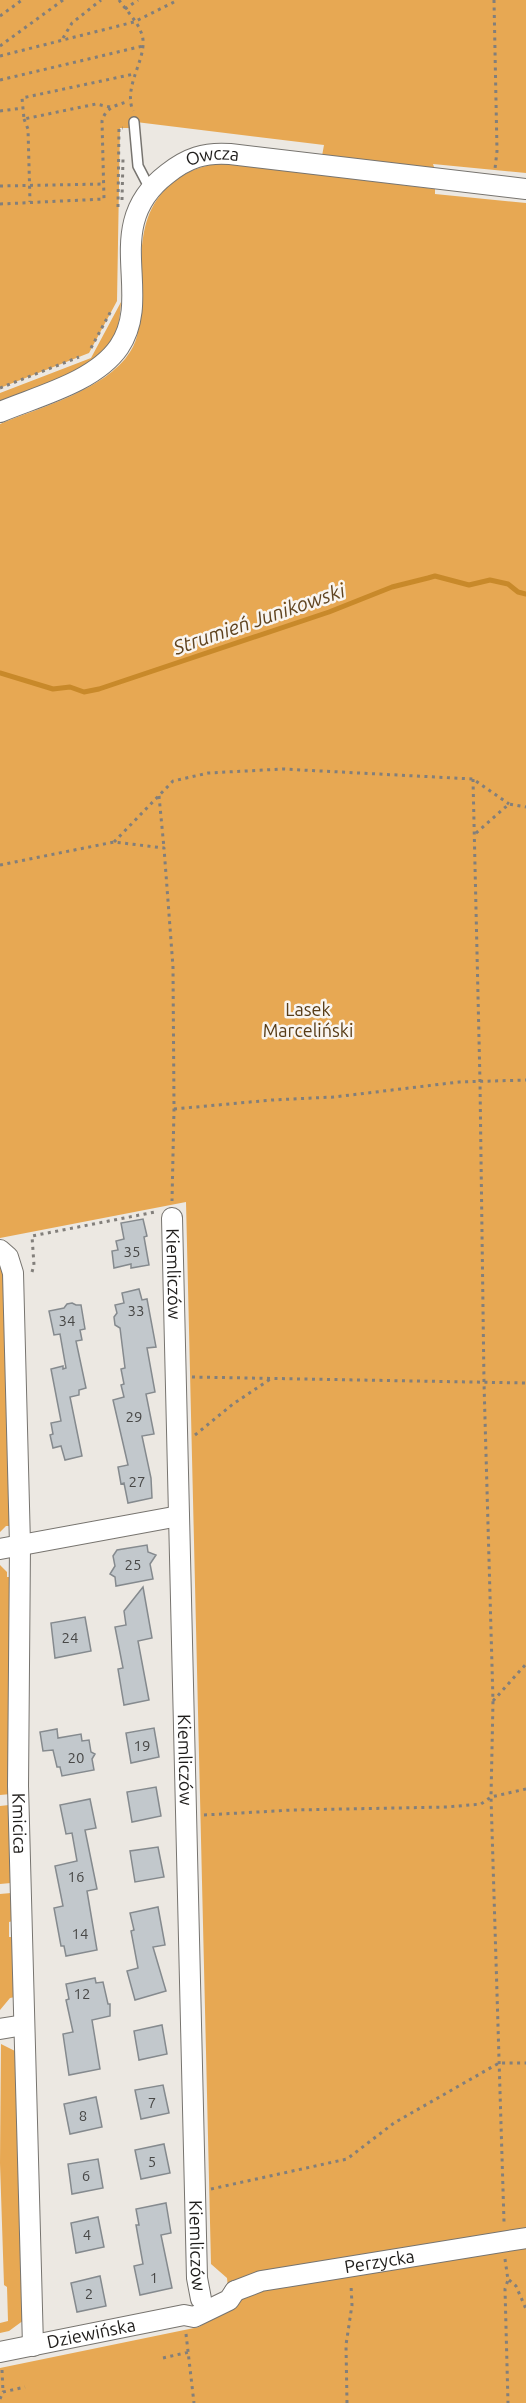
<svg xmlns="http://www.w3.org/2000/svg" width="526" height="2403" viewBox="0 0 526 2403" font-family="Ubuntu,sans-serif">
	<rect width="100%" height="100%" fill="#ece8e2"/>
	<path fill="#e7a853" d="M 0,0 L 526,0 L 526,173 L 433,164 L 435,170 L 322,156 L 324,145 L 136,122 L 131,128 L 120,128 L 117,301 L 89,353 L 0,388 Z
		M 224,163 L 435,189 L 435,194 L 526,203 L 526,2403 L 0,2403 L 0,2368 L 199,2327 L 230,2306 L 227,2278 L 211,2264 L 186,1202 L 0,1238 L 0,424 C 40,407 106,390 130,352 C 139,339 140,320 141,304 C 142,262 135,215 170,185 C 185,171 203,165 224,163 Z
		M 121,302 C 120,318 118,334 108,347 C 87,374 32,389 0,402 L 0,393 L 91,358 Z
		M 0,1266 L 4,1270 L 11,1526 L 6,1526 L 0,1532 Z
		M 0,1565 L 7,1572 L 7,1577 L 12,1577 L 11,1794 L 0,1795 Z
		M 9,1805 L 11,1883 L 0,1884 L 0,1806 Z
		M 11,1893 L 14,1895 L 13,1921 L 9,1922 L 9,1937 L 13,1937 L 15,1997 L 10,1998 L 0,2010 L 0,1894 Z
		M 1,2044 L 17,2052 L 19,2205 L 22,2207 L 22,2221 L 20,2224 L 20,2242 L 23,2243 L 24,2320 L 9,2331 L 0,2333 L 0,2323 L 8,2321 L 7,2287 L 4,2285 L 0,2163 Z"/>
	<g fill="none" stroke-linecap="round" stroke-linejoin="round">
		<path stroke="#c8892a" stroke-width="5" d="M 0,673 L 53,689 L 70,687 L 84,692 L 99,689 L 329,612 L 392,587 L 428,578 L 435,576 L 469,585 L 490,580 L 508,584 L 518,592 L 526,594"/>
	</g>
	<path fill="#c2c8cc" stroke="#858a8e" stroke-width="1.5" d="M 143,1219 L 147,1236 L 144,1237 L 149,1265 L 131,1268 L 131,1264 L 114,1268 L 112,1251 L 118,1250 L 116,1241 L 124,1239 L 121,1223 Z
		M 139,1289 L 142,1300 L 147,1299 L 156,1347 L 147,1348 L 155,1392 L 146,1394 L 154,1434 L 142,1436 L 151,1478 L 152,1498 L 128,1503 L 124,1483 L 121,1484 L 118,1467 L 128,1465 L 113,1400 L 124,1397 L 121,1385 L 124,1384 L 121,1369 L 125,1368 L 120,1328 L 115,1325 L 114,1317 L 117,1313 L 115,1305 L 124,1303 L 122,1293 Z
		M 72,1303 L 76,1305 L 81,1305 L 85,1329 L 80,1330 L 82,1340 L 76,1341 L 86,1388 L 79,1390 L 79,1395 L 70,1397 L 82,1456 L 65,1460 L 61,1446 L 53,1448 L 50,1435 L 53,1434 L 51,1423 L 61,1421 L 51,1369 L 63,1366 L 63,1369 L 66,1368 L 60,1334 L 54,1335 L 49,1311 L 64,1308 L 67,1304 Z
		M 147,1545 L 148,1552 L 156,1555 L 150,1564 L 153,1579 L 116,1586 L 115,1577 L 110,1574 L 115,1566 L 113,1556 L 117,1550 Z
		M 143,1587 L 152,1638 L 138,1641 L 149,1700 L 124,1705 L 118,1669 L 123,1668 L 115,1627 L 126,1625 L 124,1611 Z
		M 85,1617 L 91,1651 L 55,1658 L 51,1623 Z
		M 154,1728 L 159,1757 L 131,1763 L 126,1733 Z
		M 57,1729 L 58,1738 L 81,1734 L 82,1741 L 89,1740 L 91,1752 L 95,1754 L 92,1759 L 94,1770 L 62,1776 L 60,1767 L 57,1767 L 53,1750 L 43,1751 L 40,1732 Z
		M 156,1787 L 161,1816 L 132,1822 L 127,1792 Z
		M 90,1799 L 96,1828 L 85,1830 L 97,1889 L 87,1891 L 97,1950 L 66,1956 L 64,1946 L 61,1946 L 54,1908 L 63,1906 L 55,1866 L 77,1861 L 72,1833 L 66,1834 L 60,1805 Z
		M 158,1847 L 164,1877 L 135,1882 L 130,1851 Z
		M 158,1907 L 165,1945 L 153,1947 L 166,1991 L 135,2000 L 127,1971 L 138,1968 L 131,1931 L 134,1930 L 130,1913 Z
		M 95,1978 L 96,1983 L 103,1982 L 108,2004 L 110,2004 L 110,2016 L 92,2020 L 100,2069 L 69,2075 L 63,2034 L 73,2032 L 66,2000 L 69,1999 L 66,1984 Z
		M 162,2025 L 167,2054 L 139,2060 L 134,2031 Z
		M 163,2085 L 169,2113 L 141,2119 L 135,2090 Z
		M 96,2097 L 102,2127 L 70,2134 L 64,2104 Z
		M 164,2144 L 170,2173 L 141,2179 L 135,2150 Z
		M 98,2159 L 103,2188 L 72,2194 L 68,2164 Z
		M 166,2203 L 171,2233 L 161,2235 L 172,2288 L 140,2295 L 134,2266 L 143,2264 L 136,2225 L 139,2225 L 136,2209 Z
		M 98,2217 L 104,2247 L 76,2253 L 71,2223 Z
		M 100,2276 L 106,2306 L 77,2312 L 71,2283 Z"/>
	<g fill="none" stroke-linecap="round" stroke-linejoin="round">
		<defs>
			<path id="lane" d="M 134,122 L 138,166 L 150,189"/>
			<g id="street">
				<path id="s1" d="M 0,412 C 38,396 95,382 119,347 C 155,294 99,226 167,174 C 187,158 205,152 230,154 L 526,189"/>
				<path id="s2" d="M 172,1218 L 197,2278 L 201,2299"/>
				<path id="s3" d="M 0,1250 L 8,1257 L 13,1273 L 20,1545 L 18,1786 L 33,2346"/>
				<path d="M 0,1549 L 179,1516"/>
				<path d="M 0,2029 L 24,2025"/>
				<path id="s4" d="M 235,2291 L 261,2281 L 526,2238"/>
				<path id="s5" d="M 0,2352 L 184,2315 L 194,2317 L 229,2300 L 235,2291"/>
			</g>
		</defs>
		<use href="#lane" stroke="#77746f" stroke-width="12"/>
		<use href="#street" stroke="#77746f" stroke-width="22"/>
		<path stroke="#827f7b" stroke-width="3" stroke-dasharray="3 4.5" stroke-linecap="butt" d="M 119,0 C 126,10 137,21 141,32 C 151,55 122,84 133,111
			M 494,0 L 497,151 L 495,169
			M 125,9 L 138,0
			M 0,16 L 22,0
			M 63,38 L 72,23 L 101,0
			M 0,46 L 63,0
			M 0,56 L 134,22 L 178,0
			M 0,80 L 143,46
			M 110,107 L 96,104 L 24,119 L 22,98 L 134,74
			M 0,111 L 23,108
			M 24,119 L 28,129 L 30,202
			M 0,186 L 105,184
			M 122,200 L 123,159
			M 0,204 L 104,199 L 102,121 C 106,107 115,106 129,101
			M 118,207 L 119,128 L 123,128
			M 91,348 L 112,309
			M 0,388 L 79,357
			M 473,779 L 480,1082 L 484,1383 L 493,1701 L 491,1797 L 504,2222
			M 159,796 L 164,848
			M 476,833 L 509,804 L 526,807
			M 114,842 L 173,781 L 208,773 L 283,769 L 473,779 L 509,804
			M 0,865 L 114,842 L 164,848 L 173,967 L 174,1109 L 172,1201
			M 174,1109 L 272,1100 L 334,1097 L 459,1082 L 526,1080
			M 32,1272 L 34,1265 L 32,1236 L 155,1212
			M 192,1377 L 526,1383
			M 195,1435 L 233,1404 L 272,1378
			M 493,1701 L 526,1664
			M 204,1815 L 293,1810 L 447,1807 L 481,1804 L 491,1797 L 526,1789
			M 211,2189 L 347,2159 L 394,2123 L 499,2063 L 526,2063
			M 505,2259 L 508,2280 L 505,2289 L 508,2403
			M 509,2280 L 516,2286 L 526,2309
			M 186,2334 L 194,2403
			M 163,2358 L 189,2352
			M 2,2370 L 3,2392
			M 0,2399 L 3,2392 L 25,2387
			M 347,2403 L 346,2345 L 352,2305 L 351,2285"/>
		<use href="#lane" stroke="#fff" stroke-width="9"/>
		<use href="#street" stroke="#fff" stroke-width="20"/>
	</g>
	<g text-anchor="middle" stroke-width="5" stroke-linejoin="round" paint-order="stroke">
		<g font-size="15" fill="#484847">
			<text x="132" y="1257">35</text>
			<text x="136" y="1316">33</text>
			<text x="67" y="1326">34</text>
			<text x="134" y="1422">29</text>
			<text x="137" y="1487">27</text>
			<text x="133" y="1570">25</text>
			<text x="70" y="1643">24</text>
			<text x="142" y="1751">19</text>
			<text x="76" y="1763">20</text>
			<text x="76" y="1882">16</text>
			<text x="80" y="1939">14</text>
			<text x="82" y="1999">12</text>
			<text x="152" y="2108">7</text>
			<text x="83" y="2121">8</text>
			<text x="152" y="2167">5</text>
			<text x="86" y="2181">6</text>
			<text x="87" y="2240">4</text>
			<text x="154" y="2283">1</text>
			<text x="89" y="2299">2</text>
		</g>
		<g font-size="18" fill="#1f1d1b" stroke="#f9f5f0">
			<text dy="6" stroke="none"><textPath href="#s1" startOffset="375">Owcza</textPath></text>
			<text dy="6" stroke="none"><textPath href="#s2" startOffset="56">Kiemliczów</textPath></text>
			<text dy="6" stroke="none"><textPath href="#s2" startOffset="542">Kiemliczów</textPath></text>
			<text dy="6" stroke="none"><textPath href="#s3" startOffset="578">Kmicica</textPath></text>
			<text dy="6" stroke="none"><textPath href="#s2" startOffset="1028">Kiemliczów</textPath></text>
			<text dy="6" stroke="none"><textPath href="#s4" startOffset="148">Perzycka</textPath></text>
			<text dy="6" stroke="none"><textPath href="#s5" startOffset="93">Dziewińska</textPath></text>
		</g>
		<g font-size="18" fill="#573c17" stroke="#f9f5f0">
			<text x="308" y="1016">Lasek<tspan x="308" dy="21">Marceliński</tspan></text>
		</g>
		<g font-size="20" font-style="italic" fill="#604420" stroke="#f9f5f0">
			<text transform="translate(259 619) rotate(-19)" y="7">Strumień Junikowski</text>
		</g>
	</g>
</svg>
